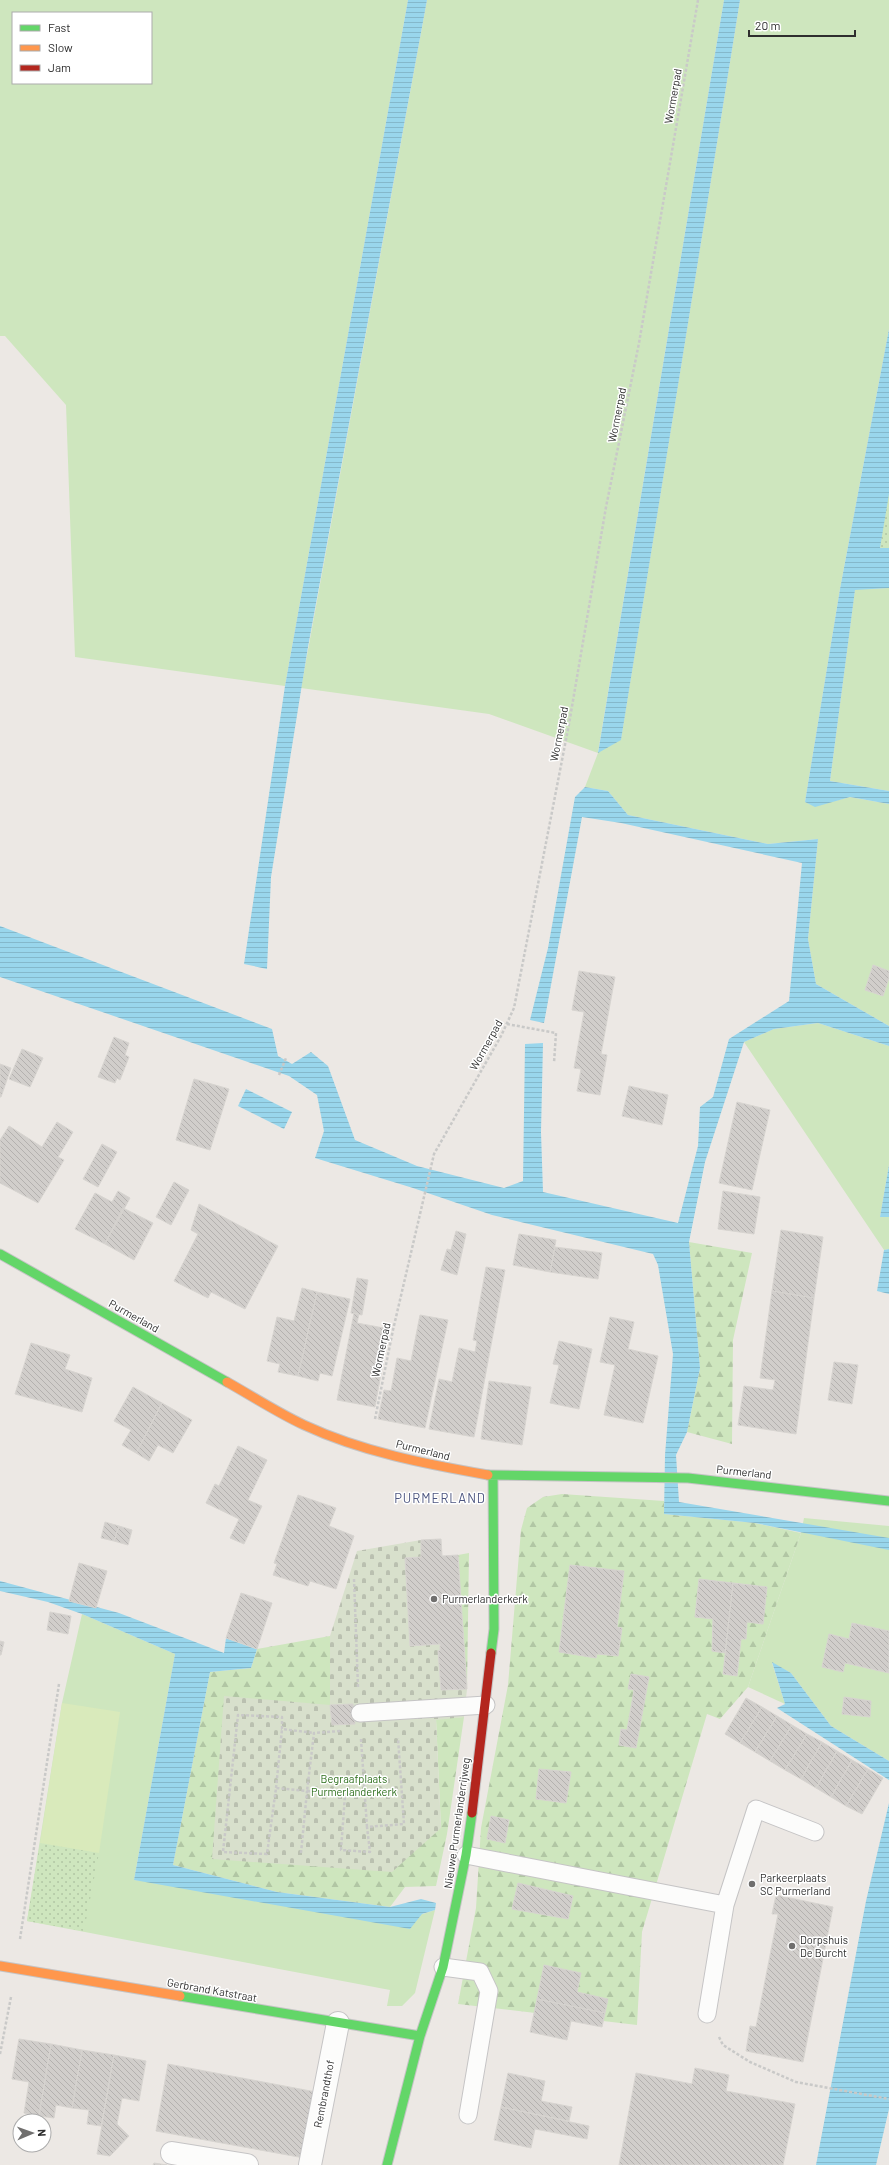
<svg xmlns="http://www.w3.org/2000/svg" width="889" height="2165" viewBox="0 0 889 2165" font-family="Barlow,sans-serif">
	<defs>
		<pattern id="forest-firs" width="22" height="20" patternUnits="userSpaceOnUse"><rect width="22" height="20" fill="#cee6be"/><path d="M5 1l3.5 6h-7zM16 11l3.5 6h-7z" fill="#b1c6a4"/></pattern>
		<pattern id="cemetery-stones" width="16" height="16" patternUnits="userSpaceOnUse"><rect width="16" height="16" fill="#d8e0cc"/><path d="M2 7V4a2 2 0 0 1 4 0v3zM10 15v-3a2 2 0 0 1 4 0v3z" fill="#bac0b0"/></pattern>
		<pattern id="park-dots" width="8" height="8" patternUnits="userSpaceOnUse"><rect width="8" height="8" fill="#cee6be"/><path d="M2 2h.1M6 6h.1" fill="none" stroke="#b1c6a4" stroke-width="1.8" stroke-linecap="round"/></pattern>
		<pattern id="water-rules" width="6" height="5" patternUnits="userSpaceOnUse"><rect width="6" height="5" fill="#99d6ec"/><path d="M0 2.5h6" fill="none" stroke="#84b8cb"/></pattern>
		<pattern id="building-back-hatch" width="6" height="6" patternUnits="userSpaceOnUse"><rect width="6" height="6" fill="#d1cecb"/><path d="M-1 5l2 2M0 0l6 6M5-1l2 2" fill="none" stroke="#b4b1af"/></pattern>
	</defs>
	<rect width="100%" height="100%" fill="#ece8e4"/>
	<path fill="#cee6be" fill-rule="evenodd" d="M 0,0 L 408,0 L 285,686 L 75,657 L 66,405 L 5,336 L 0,336 ZM 13,13 L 151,13 L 151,83 L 13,83 Z
		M 427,0 L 724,0 L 598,752 L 621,739 L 740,0 L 889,0 L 889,329 L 840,589 L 805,802 L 815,806 L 850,797 L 889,804 L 889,1026 L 816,984 L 808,939 L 818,839 L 768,844 L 628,815 L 608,791 L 585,787 L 598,753 L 489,714 L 301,688 Z
		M 889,588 L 889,791 L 830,781 L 855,589 Z
		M 818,1023 L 889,1046 L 889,1165 L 880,1217 L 889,1217 L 889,1249 L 884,1250 L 744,1042 L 774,1029 Z
		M 804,1518 L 889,1526 L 889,1761 L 831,1726 L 791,1673 L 772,1663 L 785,1704 L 748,1687 L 801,1533 Z
		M 82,1614 L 175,1654 L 134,1880 L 423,1914 L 435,1910 L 415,1993 L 402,2006 L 387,2006 L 390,1990 L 27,1921 L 62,1703 Z"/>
	<path fill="url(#forest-firs)" d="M 689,1242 L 752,1253 L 733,1340 L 732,1444 L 687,1432 L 700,1368 Z
		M 562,1494 L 664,1501 L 664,1514 L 755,1523 L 801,1533 L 748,1687 L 720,1719 L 707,1714 L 642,1932 L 637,2025 L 458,2004 L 476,1908 L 481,1828 L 508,1685 L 521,1530 L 527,1508 L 543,1497 Z
		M 469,1553 L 467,1689 L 458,1555 Z
		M 330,1636 L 330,1705 L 441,1828 L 436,1719 L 464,1717 L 447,1834 L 436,1886 L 405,1887 L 390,1907 L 277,1892 L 173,1865 L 210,1672 L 251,1668 L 257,1649 Z"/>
	<path fill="url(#cemetery-stones)" d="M 421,1540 L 421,1557 L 405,1558 L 410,1646 L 440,1644 L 440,1650 L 438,1651 L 441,1690 L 467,1689 L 464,1717 L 436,1720 L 441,1828 L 392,1872 L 212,1859 L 224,1696 L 330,1705 L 330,1636 L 357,1551 Z"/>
	<path fill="url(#park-dots)" d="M 889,443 L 889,570 L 868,571 Z
		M 40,1843 L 99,1853 L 84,1931 L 27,1921 Z"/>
	<path fill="#d9eabb" d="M 62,1703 L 120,1712 L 99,1853 L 40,1843 Z"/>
	<path fill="url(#water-rules)" d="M 408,0 L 427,0 L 308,647 L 271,877 L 267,969 L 244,964 L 285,686 Z
		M 724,0 L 740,0 L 621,740 L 598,753 Z
		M 889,329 L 889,494 L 880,548 L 889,548 L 889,588 L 855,590 L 830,781 L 889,791 L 889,804 L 850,797 L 815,807 L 805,802 L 840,589 Z
		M 585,787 L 608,791 L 628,815 L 768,844 L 818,839 L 808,939 L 816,984 L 889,1026 L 889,1046 L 818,1023 L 774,1029 L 744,1042 L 705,1162 L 689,1242 L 700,1368 L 687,1432 L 676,1455 L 679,1502 L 889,1538 L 889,1550 L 755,1523 L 664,1514 L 665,1455 L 673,1354 L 658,1265 L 653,1254 L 492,1215 L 413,1188 L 315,1158 L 324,1131 L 317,1095 L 289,1076 L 0,977 L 0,926 L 272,1029 L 278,1056 L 292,1064 L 311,1052 L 328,1066 L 355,1140 L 417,1166 L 504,1188 L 523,1181 L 525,1044 L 543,1043 L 541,1132 L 543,1192 L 678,1223 L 698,1146 L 700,1107 L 713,1097 L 729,1039 L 789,1001 L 802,863 L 621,823 L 582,817 L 544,1023 L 530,1020 L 548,948 L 575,797 Z
		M 246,1089 L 292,1112 L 284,1129 L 238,1106 Z
		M 889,1165 L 889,1217 L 880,1217 Z
		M 889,1249 L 889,1294 L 877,1291 L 884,1250 Z
		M 0,1581 L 119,1613 L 224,1653 L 226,1638 L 257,1649 L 251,1668 L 210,1672 L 173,1865 L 277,1892 L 390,1907 L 421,1899 L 436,1903 L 435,1910 L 422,1914 L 410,1929 L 134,1880 L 175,1654 L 82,1614 L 48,1602 L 0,1591 Z
		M 772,1662 L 791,1673 L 831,1726 L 889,1761 L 889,1780 L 777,1708 L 785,1704 Z
		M 889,1803 L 889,2109 L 876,2165 L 816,2165 L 866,1901 Z"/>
	<path fill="url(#building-back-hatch)" stroke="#d7d4d0" d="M 873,965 L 889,971 L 889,978 L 883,996 L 865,990 Z
		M 579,971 L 615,977 L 601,1054 L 607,1055 L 600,1095 L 577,1091 L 581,1069 L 574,1068 L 584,1012 L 572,1010 Z
		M 114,1037 L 129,1043 L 125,1055 L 129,1057 L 120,1080 L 117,1078 L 115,1083 L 98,1077 Z
		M 22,1049 L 43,1058 L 30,1087 L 9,1079 Z
		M 0,1064 L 11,1068 L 1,1097 L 0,1097 Z
		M 194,1079 L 229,1089 L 210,1150 L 176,1140 Z
		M 629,1086 L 668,1095 L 662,1125 L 622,1116 Z
		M 737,1102 L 770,1110 L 752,1190 L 719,1183 Z
		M 57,1122 L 73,1132 L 58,1157 L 64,1160 L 38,1203 L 0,1183 L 0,1140 L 9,1126 L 42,1147 Z
		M 102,1144 L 117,1152 L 98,1187 L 83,1179 Z
		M 174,1182 L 189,1190 L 171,1225 L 156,1217 Z
		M 118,1191 L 130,1198 L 105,1244 L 75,1229 L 95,1193 L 112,1202 Z
		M 723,1191 L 760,1197 L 754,1234 L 718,1229 Z
		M 199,1204 L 278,1246 L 245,1309 L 211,1292 L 208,1298 L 174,1281 L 198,1234 L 191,1230 Z
		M 123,1208 L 153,1223 L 134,1260 L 105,1244 Z
		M 781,1230 L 823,1237 L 814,1298 L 772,1291 Z
		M 456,1231 L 466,1234 L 457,1275 L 441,1270 L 447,1249 L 451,1250 Z
		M 519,1234 L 556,1240 L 550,1272 L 513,1265 Z
		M 555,1247 L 602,1253 L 598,1279 L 550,1272 Z
		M 486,1267 L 505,1270 L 474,1437 L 429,1429 L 439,1379 L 452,1382 L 459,1348 L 475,1352 L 477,1341 L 473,1340 Z
		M 357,1278 L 368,1280 L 362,1315 L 351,1313 Z
		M 302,1288 L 317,1292 L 298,1376 L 278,1372 L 280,1364 L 267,1361 L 277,1317 L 294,1321 Z
		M 772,1291 L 814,1298 L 796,1434 L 738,1425 L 744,1386 L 773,1390 L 775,1380 L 760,1378 Z
		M 317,1292 L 350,1299 L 332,1376 L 320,1373 L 318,1381 L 298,1376 Z
		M 354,1313 L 359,1314 L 357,1323 L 389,1329 L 375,1407 L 337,1400 Z
		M 420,1315 L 448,1320 L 425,1428 L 378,1419 L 384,1390 L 391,1391 L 397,1358 L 411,1361 Z
		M 610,1317 L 634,1322 L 628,1349 L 658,1356 L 643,1423 L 604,1415 L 615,1365 L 600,1362 Z
		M 559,1341 L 592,1349 L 579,1409 L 550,1403 L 559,1365 L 553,1364 Z
		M 31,1343 L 70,1355 L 65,1369 L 92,1378 L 82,1412 L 15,1394 Z
		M 834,1362 L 858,1365 L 852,1404 L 828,1400 Z
		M 489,1381 L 531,1387 L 522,1445 L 481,1439 Z
		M 133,1387 L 162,1403 L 136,1453 L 122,1445 L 131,1430 L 114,1421 Z
		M 162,1403 L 192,1420 L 173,1453 L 158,1445 L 149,1461 L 136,1453 Z
		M 238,1446 L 267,1460 L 248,1500 L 262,1506 L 244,1544 L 230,1538 L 239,1519 L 206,1503 L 215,1484 L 219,1486 Z
		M 298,1495 L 336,1508 L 329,1526 L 354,1536 L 336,1589 L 310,1581 L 308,1586 L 273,1575 L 277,1564 L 274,1563 Z
		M 105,1522 L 119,1526 L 114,1541 L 101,1538 Z
		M 119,1526 L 132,1530 L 128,1545 L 114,1541 Z
		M 441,1539 L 442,1556 L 458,1555 L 467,1689 L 441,1690 L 438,1651 L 440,1650 L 440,1644 L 410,1646 L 405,1558 L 421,1557 L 421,1540 Z
		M 79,1563 L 107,1571 L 96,1608 L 69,1601 Z
		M 570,1565 L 624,1571 L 617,1627 L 622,1628 L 618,1656 L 597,1654 L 596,1658 L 559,1652 Z
		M 699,1579 L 733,1583 L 725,1653 L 712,1651 L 713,1619 L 695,1617 Z
		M 733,1583 L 767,1587 L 763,1624 L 747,1622 L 746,1639 L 741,1639 L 737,1676 L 723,1674 Z
		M 241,1593 L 272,1603 L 257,1649 L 226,1638 Z
		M 50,1612 L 71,1616 L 68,1634 L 47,1630 Z
		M 852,1623 L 889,1631 L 889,1673 L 845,1663 L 843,1672 L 822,1667 L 829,1634 L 849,1639 Z
		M 0,1641 L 4,1642 L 1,1655 L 0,1655 Z
		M 631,1674 L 649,1677 L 636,1748 L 619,1745 L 621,1729 L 627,1730 L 634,1690 L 628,1689 Z
		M 844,1697 L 871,1701 L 870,1717 L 842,1714 Z
		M 746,1698 L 762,1707 L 740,1743 L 725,1734 Z
		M 353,1704 L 355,1724 L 332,1725 L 330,1705 Z
		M 762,1707 L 777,1716 L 755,1752 L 740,1743 Z
		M 777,1716 L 792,1725 L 770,1761 L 755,1752 Z
		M 792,1725 L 807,1734 L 785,1770 L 770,1761 Z
		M 807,1734 L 822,1742 L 801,1779 L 785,1770 Z
		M 822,1742 L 837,1751 L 816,1788 L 801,1779 Z
		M 837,1751 L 852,1760 L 831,1797 L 816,1788 Z
		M 852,1760 L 868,1769 L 846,1806 L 831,1797 Z
		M 539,1769 L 571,1772 L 566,1803 L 536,1799 Z
		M 868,1769 L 883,1778 L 862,1814 L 846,1806 Z
		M 491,1816 L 509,1820 L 505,1843 L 487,1839 Z
		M 518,1883 L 573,1896 L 568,1919 L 512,1909 Z
		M 776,1895 L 833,1907 L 803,2062 L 746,2051 L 750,2026 L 756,2027 L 778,1914 L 772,1914 Z
		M 544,1965 L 581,1973 L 577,1992 L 608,1999 L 605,2013 L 537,1999 Z
		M 537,1999 L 605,2013 L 602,2027 L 571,2021 L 567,2040 L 530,2032 Z
		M 19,2039 L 51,2044 L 39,2116 L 24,2113 L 29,2082 L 12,2079 Z
		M 51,2044 L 82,2050 L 72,2108 L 56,2105 L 54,2118 L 39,2116 Z
		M 82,2050 L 114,2055 L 101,2126 L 87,2124 L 89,2110 L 72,2108 Z
		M 114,2055 L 146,2061 L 139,2101 L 122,2098 L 117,2124 L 129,2136 L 110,2156 L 97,2154 Z
		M 168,2064 L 316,2092 L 304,2158 L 156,2131 Z
		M 695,2068 L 729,2075 L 726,2091 L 795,2104 L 783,2165 L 619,2165 L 636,2073 L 692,2084 Z
		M 508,2073 L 545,2081 L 541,2101 L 572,2107 L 569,2121 L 501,2107 Z
		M 501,2107 L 589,2126 L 587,2139 L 535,2129 L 531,2148 L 494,2140 Z
		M 154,2163 L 167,2165 L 153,2165 Z"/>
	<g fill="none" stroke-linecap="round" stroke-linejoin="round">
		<defs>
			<path id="lane" d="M 360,1713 L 486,1705
				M 466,1855 L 725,1905 L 707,2014
				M 725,1905 L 756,1809 L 815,1832
				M 443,1967 L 480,1972 L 489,1991 L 468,2115"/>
			<path id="street" d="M 172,2153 L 247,2165
				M 310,2165 L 338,2023"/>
			<path id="fast" d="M 0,1254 L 227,1382
				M 488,1475 L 688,1478 L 889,1501
				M 491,1653 L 494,1629 L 493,1476
				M 180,1996 L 420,2036
				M 387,2165 L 420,2036 L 443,1967 L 466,1855 L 472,1813"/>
			<path id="slow" d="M 227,1382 C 252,1396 278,1413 304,1425 C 362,1452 426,1464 488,1475
				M 0,1966 L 180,1996"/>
			<path id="jam" d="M 472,1813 L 491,1653"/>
		</defs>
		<use href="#lane" stroke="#c5c4c5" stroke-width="19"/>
		<use href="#street" stroke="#c5c4c5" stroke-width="24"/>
		<use href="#fast" stroke="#c5c4c5" stroke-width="11"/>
		<use href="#slow" stroke="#c5c4c5" stroke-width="11"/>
		<use href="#jam" stroke="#c5c4c5" stroke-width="11"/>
		<path stroke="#c9c9c8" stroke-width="2.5" stroke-dasharray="3 2" stroke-linecap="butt" d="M 507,1024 L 556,1033 L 554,1063
			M 279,1075 L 286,1058
			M 375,1419 L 393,1330 L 434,1154 L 501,1036 L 514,1008 L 569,724 L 606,507 L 639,343 L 698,0
			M 354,1579 L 358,1687
			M 340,1731 L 314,1733 L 307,1791 L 345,1795 L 341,1850 L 370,1852 L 367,1827 L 404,1824 L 398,1738
			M 361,1739 L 367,1827
			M 276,1788 L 282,1729
			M 301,1853 L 307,1791 L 276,1788 L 267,1854 L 223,1852 L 238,1715 L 282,1717 L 282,1729 L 314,1733
			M 20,1939 L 59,1684
			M 719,2037 L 723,2045 L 750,2062 L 796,2082 L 889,2099
			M 0,2054 L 11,1997"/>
		<use href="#lane" stroke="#fcfcfb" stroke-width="17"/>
		<use href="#street" stroke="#fcfcfb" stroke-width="22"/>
		<use href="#fast" stroke="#63d668" stroke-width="9"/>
		<use href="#slow" stroke="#ff974d" stroke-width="9"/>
		<use href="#jam" stroke="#b3261e" stroke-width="9"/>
	</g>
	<g fill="#706f6e" stroke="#fff" stroke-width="1.5">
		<circle cx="434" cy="1599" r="4"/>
		<circle cx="752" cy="1884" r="4"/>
		<circle cx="792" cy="1946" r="4"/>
	</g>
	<g text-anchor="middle" stroke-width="3" stroke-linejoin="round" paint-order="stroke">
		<g font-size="11" fill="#2e2e2e" stroke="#fff">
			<text transform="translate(673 96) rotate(-80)" y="4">Wormerpad</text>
			<text transform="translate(617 415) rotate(-79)" y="4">Wormerpad</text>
			<text transform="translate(559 734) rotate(-79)" y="4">Wormerpad</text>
			<text transform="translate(486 1045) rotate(-61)" y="4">Wormerpad</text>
			<text transform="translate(134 1316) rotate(29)" y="4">Purmerland</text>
			<text transform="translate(381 1350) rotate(-78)" y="4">Wormerpad</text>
			<text transform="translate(423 1450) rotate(14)" y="4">Purmerland</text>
			<text transform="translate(744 1472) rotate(6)" y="4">Purmerland</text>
			<text transform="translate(457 1823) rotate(-82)" y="4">Nieuwe Purmerlanderrijweg</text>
			<text transform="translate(212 1990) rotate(10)" y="4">Gerbrand Katstraat</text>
			<text transform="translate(324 2094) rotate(-79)" y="4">Rembrandthof</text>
		</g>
		<g font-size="11" fill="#2e2e2e" stroke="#fff" text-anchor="start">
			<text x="442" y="1603">Purmerlanderkerk</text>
			<text x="760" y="1882">Parkeerplaats<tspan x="760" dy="13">SC Purmerland</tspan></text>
			<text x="800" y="1944">Dorpshuis<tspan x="800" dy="13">De Burcht</tspan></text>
		</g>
		<g font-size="11" fill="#2c6e1b" stroke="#fff">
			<text x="354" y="1783">Begraafplaats<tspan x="354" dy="13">Purmerlanderkerk</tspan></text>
		</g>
		<g font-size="13" letter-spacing="1" fill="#4d5680" stroke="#fff">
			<text x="440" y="1503">PURMERLAND</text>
		</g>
	</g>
	<rect x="12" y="12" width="140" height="72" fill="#ffffff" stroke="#ababab"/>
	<rect x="20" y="25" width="20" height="6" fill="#63d668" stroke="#ababab"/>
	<text x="48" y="32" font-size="12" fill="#2e2e2e">Fast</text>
	<rect x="20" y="45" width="20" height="6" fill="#ff974d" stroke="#ababab"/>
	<text x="48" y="52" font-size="12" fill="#2e2e2e">Slow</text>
	<rect x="20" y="65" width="20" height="6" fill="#b3261e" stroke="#ababab"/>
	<text x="48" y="72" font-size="12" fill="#2e2e2e">Jam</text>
	<g transform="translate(32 2133) rotate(88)"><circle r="19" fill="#ffffff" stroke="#ababab"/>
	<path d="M0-3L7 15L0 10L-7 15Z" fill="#706f6e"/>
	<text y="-6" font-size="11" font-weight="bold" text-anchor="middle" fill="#2e2e2e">N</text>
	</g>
	<path d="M749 30v6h106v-6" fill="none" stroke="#2e2e2e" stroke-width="2"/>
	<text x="755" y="30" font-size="12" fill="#2e2e2e" stroke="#ffffff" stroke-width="3" paint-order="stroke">20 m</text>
</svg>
